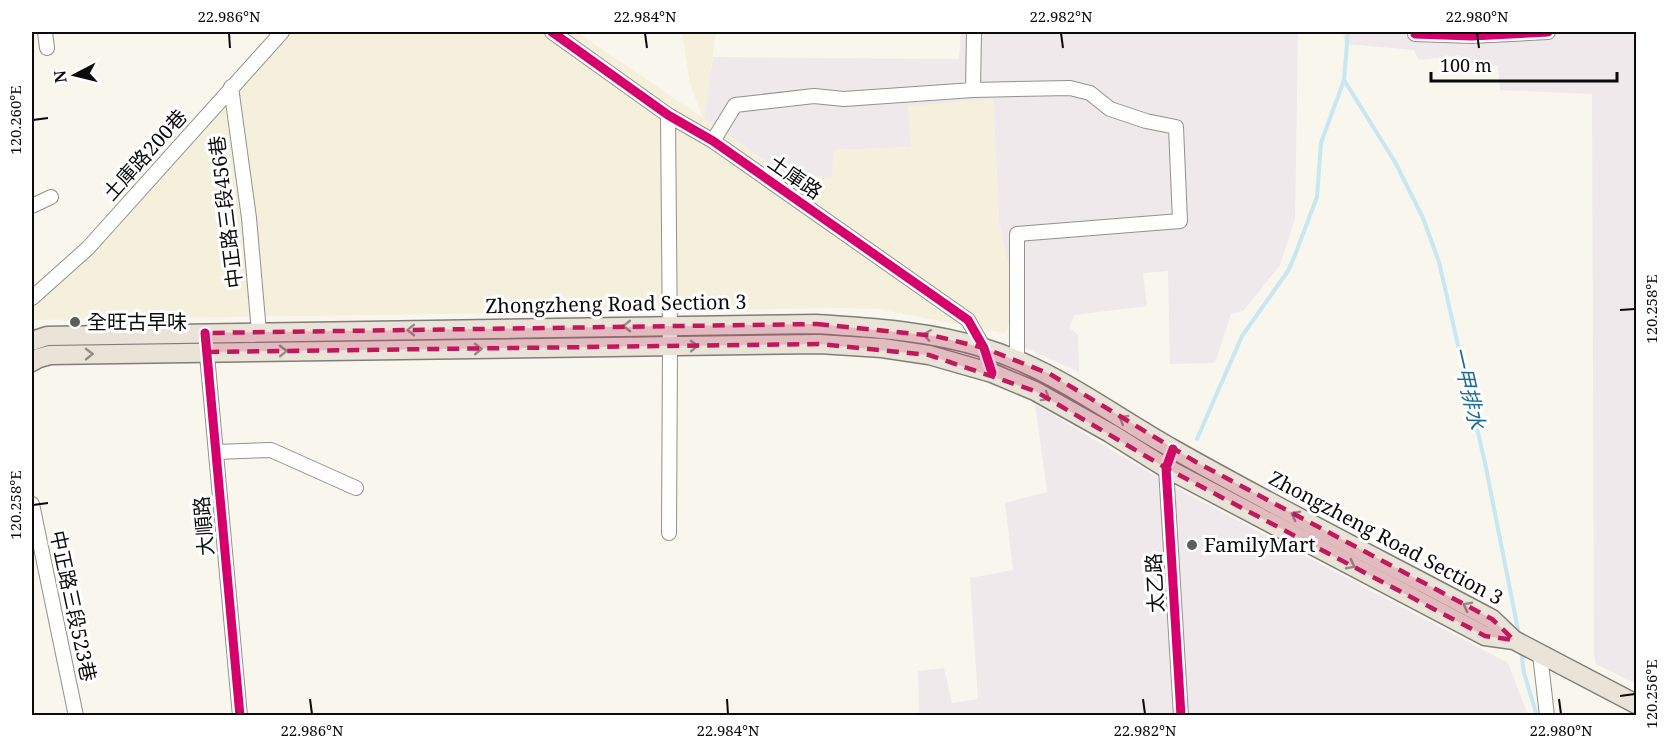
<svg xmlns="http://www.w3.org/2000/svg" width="1668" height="747" viewBox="0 0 1668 747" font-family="'Noto Serif','Noto Sans TC',serif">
	<rect width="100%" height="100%" fill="#f9f6ee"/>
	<path fill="#efe9eb" d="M 961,32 L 1298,32 L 1295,219 L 1280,265 L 1243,311 L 1231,314 L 1215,363 L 1170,364 L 1168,271 L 1143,273 L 1147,306 L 1075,315 L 1069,327 L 1078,335 L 1079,372 L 1017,344 L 1019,266 L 1009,269 L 999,222 L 993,99 L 911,147 L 833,150 L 833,177 L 786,176 L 704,118 L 713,57 L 959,59 Z
		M 1343,32 L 1636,32 L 1636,684 L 1596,664 L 1594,655 L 1592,94 L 1500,90 L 1498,66 L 1462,63 L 1460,55 L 1419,60 L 1414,50 L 1345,44 Z
		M 1035,404 L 1165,482 L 1508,663 L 1528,715 L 919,715 L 918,671 L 944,668 L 952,703 L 978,699 L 970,578 L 1013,570 L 1005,503 L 1047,492 Z"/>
	<path fill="#f5f0db" d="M 291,32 L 577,32 L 703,118 L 690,83 L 682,32 L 716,32 L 704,118 L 786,176 L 832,177 L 833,150 L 911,147 L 908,106 L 993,99 L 999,221 L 1009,269 L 1011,320 L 1005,333 L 877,309 L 842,308 L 32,320 L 32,306 L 225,104 Z"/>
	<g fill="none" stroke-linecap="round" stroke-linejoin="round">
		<path stroke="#c7e7f1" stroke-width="4" d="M 1344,80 L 1395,162 L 1423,218 L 1439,262 L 1485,463 L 1519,635
			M 1197,439 L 1242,336 L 1288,271 L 1295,255 L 1317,197 L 1321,143 L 1344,80 L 1348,32
			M 1521,651 L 1524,673 L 1537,716"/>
		<defs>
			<path id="minor" d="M 45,32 L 47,48
				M 552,32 L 668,115 L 713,141 L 968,320 L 984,348 L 992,373
				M 1415,34 L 1472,36 L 1548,32
				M 231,87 L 249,218 L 259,332
				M 973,90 L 1070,88 L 1090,93 L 1110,109 L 1146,121 L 1176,127 L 1180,221 L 1017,234 L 1017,361
				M 668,115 L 670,347 L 669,533
				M 713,141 L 735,105 L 814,96 L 844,99 L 973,90 L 974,32
				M 32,206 L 51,197
				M 32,298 L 88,248 L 282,32
				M 206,344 L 240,716
				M 1173,449 L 1166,468 L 1181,716
				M 216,452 L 271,450 L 356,488
				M 32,504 L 76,716
				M 1540,654 L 1547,716"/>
			<path id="major" d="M 32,341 L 47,336 L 817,324 C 873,328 930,331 984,348 C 1054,369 1112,415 1175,450 C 1279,509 1387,563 1492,619 L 1514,640 L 1636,704
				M 32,362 L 39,358 L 50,355 L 819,344 L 882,348 L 929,355 L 992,373 L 1035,391 L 1110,433 L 1166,468 L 1485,636 L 1514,640"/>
		</defs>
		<use href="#minor" stroke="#92918d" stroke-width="16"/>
		<use href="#major" stroke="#7f7e7a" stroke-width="21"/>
		<use href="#minor" stroke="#fefefc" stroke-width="14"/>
		<use href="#major" stroke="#eae4d8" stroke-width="18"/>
		<defs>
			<path id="cycleway" d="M 552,32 L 668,115 L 713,141 L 968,320 L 984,348 L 992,373
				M 1415,34 L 1472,36 L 1548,32
				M 205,333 L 240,716
				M 1173,449 L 1166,468 L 1181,716"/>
		</defs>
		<use href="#cycleway" stroke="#fff" stroke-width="13"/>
		<use href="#cycleway" stroke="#d6006c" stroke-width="9"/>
	</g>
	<defs><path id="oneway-chevron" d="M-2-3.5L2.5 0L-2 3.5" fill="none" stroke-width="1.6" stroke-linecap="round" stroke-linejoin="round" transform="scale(1.5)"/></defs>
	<g stroke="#918d86">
		<use href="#oneway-chevron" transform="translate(627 326) rotate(179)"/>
		<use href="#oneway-chevron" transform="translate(411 330) rotate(179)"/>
		<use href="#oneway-chevron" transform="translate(927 335) rotate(-172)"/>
		<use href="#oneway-chevron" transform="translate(694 346) rotate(-1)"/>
		<use href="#oneway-chevron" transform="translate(478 349) rotate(-1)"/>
		<use href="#oneway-chevron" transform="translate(283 351) rotate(-1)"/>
		<use href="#oneway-chevron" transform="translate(89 354) rotate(-1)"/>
		<use href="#oneway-chevron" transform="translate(1046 397) rotate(29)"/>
		<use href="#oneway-chevron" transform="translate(1123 419) rotate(-149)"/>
		<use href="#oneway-chevron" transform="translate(1295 515) rotate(-152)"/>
		<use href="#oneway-chevron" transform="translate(1351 565) rotate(28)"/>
		<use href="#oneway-chevron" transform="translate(1467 606) rotate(-152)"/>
	</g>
	<path fill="#c2185b" fill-opacity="0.2" stroke="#c2185b" stroke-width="4.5" stroke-dasharray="12 8" stroke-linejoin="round" d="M 817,324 L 935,336 L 984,348 L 1050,374 L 1196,462 L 1492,619 L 1514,640 L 1485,636 L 1166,468 L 1035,391 L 929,355 L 819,344 L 206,352 L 205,333 Z"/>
	<path fill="none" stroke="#0b0b0b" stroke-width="2" d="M 229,33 L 230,48M 645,33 L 647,48M 1061,33 L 1063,48M 1477,33 L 1479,48M 33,120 L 48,118M 1620,310 L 1635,309M 33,505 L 48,503M 1620,696 L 1635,694M 310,699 L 312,714M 727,699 L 728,714M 1143,699 L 1145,714M 1559,699 L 1561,714"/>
	<g fill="#5e5d5a" stroke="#fff" stroke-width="2">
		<circle cx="75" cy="322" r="6"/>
		<circle cx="1192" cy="545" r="6"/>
	</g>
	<g text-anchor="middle" stroke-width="6" stroke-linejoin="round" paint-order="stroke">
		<g font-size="20" fill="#0b0b0b" stroke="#fff">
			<text transform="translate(145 155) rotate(-48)" y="7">土庫路200巷</text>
			<text transform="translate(795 177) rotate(35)" y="7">土庫路</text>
			<text transform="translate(226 212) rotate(-97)" y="7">中正路三段456巷</text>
			<text transform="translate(616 304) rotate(-1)" y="7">Zhongzheng Road Section 3</text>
			<text transform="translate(204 526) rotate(-95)" y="7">大順路</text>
			<text transform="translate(1386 538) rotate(28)" y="7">Zhongzheng Road Section 3</text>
			<text transform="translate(1155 583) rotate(-93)" y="7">太乙路</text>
			<text transform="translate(73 606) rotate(78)" y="7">中正路三段523巷</text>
		</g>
		<g font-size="20" fill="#0b0b0b" stroke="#fff" text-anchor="start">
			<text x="87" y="329">全旺古早味</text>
			<text x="1204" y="552">FamilyMart</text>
		</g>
		<g font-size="21" font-style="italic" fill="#1c6b94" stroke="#fff">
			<text transform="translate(1468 388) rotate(77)" y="7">一甲排水</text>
		</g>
	</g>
	<rect width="1668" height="747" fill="none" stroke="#ffffff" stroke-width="66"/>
	<g transform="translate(75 75) rotate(263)" stroke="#ffffff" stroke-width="4.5" paint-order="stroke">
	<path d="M0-4.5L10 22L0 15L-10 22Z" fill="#0b0b0b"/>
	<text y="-9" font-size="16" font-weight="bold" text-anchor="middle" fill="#0b0b0b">N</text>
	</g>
	<path d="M1431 72v9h186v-9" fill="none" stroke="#0b0b0b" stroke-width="3"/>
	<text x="1440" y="72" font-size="18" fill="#0b0b0b" stroke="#ffffff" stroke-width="4.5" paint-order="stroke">100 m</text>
	<rect x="33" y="33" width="1602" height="681" fill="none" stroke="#0b0b0b" stroke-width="2"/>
	<g font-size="15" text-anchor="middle" fill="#0b0b0b">
		<text x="229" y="22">22.986°N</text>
		<text x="645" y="22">22.984°N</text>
		<text x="1061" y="22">22.982°N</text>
		<text x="1477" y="22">22.980°N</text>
		<text transform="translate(16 120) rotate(-90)" y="5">120.260°E</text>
		<text transform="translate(1652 309) rotate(-90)" y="5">120.258°E</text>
		<text transform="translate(16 505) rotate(-90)" y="5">120.258°E</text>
		<text transform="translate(1652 694) rotate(-90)" y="5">120.256°E</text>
		<text x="312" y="736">22.986°N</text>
		<text x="728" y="736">22.984°N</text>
		<text x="1145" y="736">22.982°N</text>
		<text x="1561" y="736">22.980°N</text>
	</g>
</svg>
